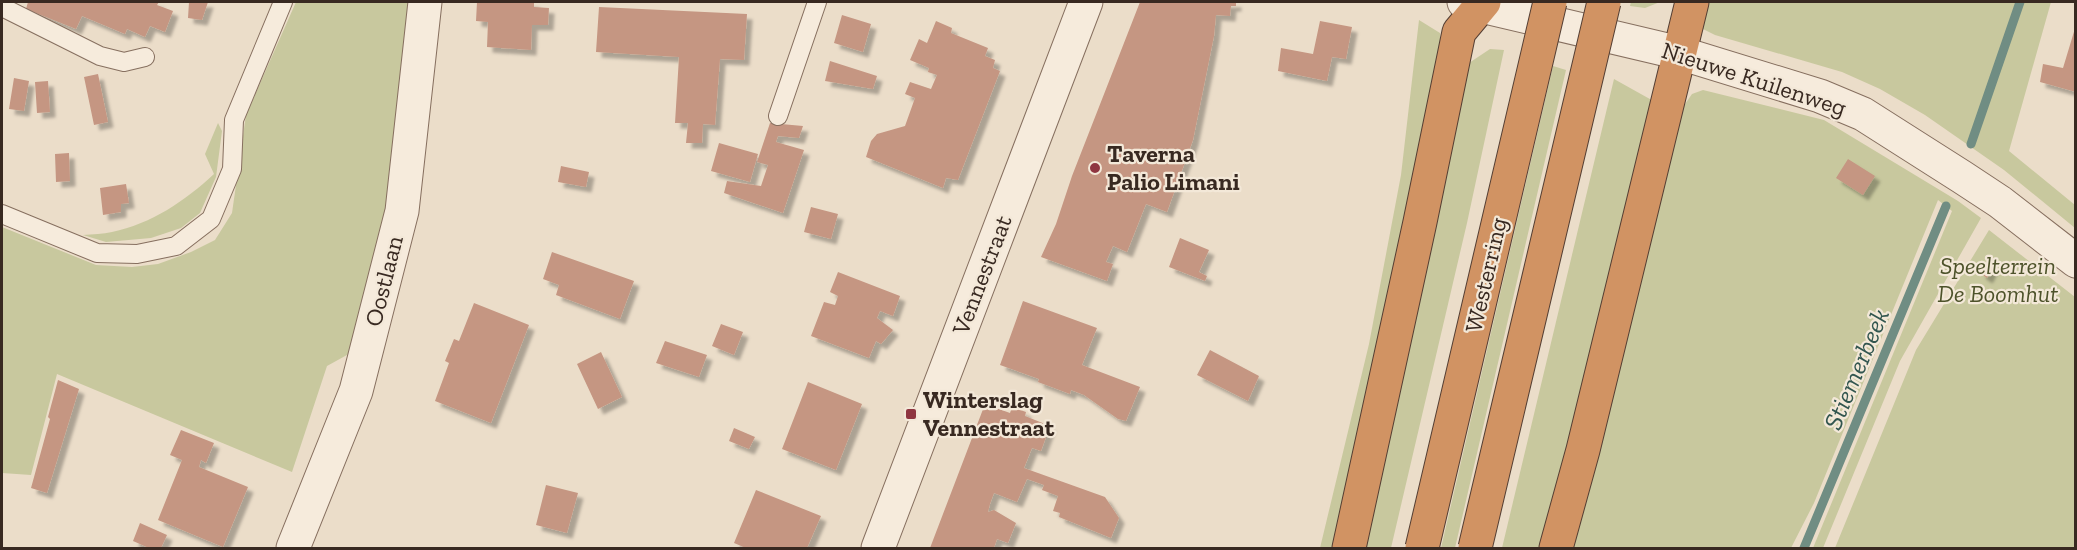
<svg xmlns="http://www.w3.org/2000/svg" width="2077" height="550" viewBox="0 0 2077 550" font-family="'Zilla Slab',serif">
	<defs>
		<filter id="shadow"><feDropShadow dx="5.5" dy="5.5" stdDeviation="1.5" flood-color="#0004"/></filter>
	</defs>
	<rect width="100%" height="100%" fill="#ebddc9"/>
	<path fill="#c8c89e" d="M 296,2 L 408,2 L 388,214 L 356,350 L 327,366 L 292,472 L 57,374 L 31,475 L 2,473 L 2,227 L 96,265 L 132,267 L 158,264 L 191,252 L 215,240 L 232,213 L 246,115 Z
		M 1631,2 L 1660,2 L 1645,8 L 1630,6 Z
		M 1701,2 L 2051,2 L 2009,151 L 2075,205 L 2075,228 L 2004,170 L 1925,115 L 1880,89 L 1842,72 L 1715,35 L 1703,29 L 1697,16 Z
		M 1419,20 L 1440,33 L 1441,61 L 1335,548 L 1320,548 L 1369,344 L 1401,175 Z
		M 1490,49 L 1504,50 L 1467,223 L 1391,548 L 1360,548 L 1469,63 Z
		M 1553,66 L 1566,70 L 1455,548 L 1441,548 Z
		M 1614,79 L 1657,103 L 1544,548 L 1502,548 Z
		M 1703,90 L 1824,120 L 1958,201 L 1981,218 L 1900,361 L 1823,548 L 1813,548 L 1952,211 L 1938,200 L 1814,503 L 1791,548 L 1573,548 L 1683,107 L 1692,94 Z
		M 218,123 L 222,131 L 216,177 L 200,213 L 181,228 L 151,238 L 106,242 L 83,235 C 93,234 103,234 112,232 C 151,224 185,201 214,174 L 205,154 Z
		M 1989,230 L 2075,297 L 2075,548 L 1835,548 L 1916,350 Z"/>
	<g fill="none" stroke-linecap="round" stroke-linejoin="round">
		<path stroke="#708d83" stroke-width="9" d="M 1971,144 L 2020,2
			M 1804,548 L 1946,206"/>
	</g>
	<path fill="#c59682" filter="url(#shadow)" d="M 28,2 L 159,2 L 157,5 L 173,11 L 165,32 L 150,26 L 145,37 L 127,29 L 125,34 L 82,16 L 76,29 L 26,9 Z
		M 189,2 L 208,2 L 202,20 L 188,18 Z
		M 477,2 L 534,2 L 534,7 L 549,8 L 548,25 L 532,25 L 531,50 L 487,47 L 488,22 L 476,21 Z
		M 1140,2 L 1236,2 L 1236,6 L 1231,6 L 1230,16 L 1216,15 L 1214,36 L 1193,140 L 1167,212 L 1146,204 L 1127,252 L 1113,246 L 1106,262 L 1113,264 L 1107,281 L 1041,257 L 1056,224 L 1072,176 Z
		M 599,7 L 747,14 L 744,60 L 720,59 L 715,125 L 703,124 L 702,143 L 686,143 L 688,123 L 675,123 L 679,57 L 596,52 Z
		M 842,15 L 871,24 L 863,52 L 834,43 Z
		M 936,21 L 952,28 L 951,33 L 988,48 L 985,56 L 995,60 L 993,68 L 1000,71 L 958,180 L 946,178 L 943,188 L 866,157 L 871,141 L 877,134 L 905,126 L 915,98 L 905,94 L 910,82 L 931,89 L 937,75 L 928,72 L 929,68 L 910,60 L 919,39 L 927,43 Z
		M 1320,21 L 1352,27 L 1346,59 L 1332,57 L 1327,81 L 1278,71 L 1281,48 L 1313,54 Z
		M 2076,25 L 2076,92 L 2040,82 L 2043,64 L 2063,68 Z
		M 830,61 L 877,76 L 873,89 L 825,81 Z
		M 98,74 L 108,122 L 94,125 L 84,77 Z
		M 14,78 L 29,81 L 24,111 L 9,109 Z
		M 48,81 L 50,112 L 37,113 L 35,82 Z
		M 770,123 L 803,126 L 799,138 L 778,136 L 776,142 L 804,150 L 783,213 L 724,193 L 727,181 L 761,186 L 768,165 L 757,162 Z
		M 719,143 L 758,154 L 750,182 L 711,171 Z
		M 69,153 L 70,181 L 56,182 L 55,154 Z
		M 1848,159 L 1875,176 L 1863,195 L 1836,178 Z
		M 561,166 L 589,172 L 586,187 L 558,182 Z
		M 126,184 L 129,203 L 121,204 L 121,212 L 103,215 L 100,188 Z
		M 811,207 L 838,214 L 831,239 L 804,232 Z
		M 1180,238 L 1209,250 L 1199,272 L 1207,276 L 1205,281 L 1169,267 Z
		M 552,252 L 634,281 L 620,319 L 556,295 L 559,285 L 543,279 Z
		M 1984,265 L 1992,269 L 1987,278 L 1980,273 Z
		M 838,272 L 900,296 L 893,316 L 880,311 L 877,318 L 893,330 L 881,344 L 876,341 L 869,358 L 811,336 L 824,302 L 835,305 L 838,296 L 830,292 Z
		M 1023,301 L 1097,328 L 1082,365 L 1140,387 L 1126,421 L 1118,419 L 1084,395 L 1071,390 L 1070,394 L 1038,382 L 1039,379 L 1000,365 Z
		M 474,303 L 529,325 L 491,423 L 435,401 L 449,363 L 445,361 L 454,339 L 459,341 Z
		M 721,324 L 743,332 L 734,355 L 712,346 Z
		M 665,341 L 707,355 L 699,377 L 656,363 Z
		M 1210,350 L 1259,376 L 1248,401 L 1197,375 Z
		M 601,352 L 622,397 L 598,409 L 577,364 Z
		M 58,380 L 79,389 L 47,493 L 31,488 L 50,419 L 48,417 Z
		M 808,382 L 862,404 L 836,470 L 782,449 Z
		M 985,404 L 1010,413 L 1012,407 L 1026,412 L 1025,416 L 1050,426 L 1041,451 L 1032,448 L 1024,468 L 1105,497 L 1119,518 L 1111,538 L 1059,517 L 1060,513 L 1053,511 L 1058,496 L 1042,490 L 1044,485 L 1027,479 L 1017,502 L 994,493 L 990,504 L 988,512 L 994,510 L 1016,523 L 1008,543 L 997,539 L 994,548 L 930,548 Z
		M 734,428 L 755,437 L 749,449 L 729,441 Z
		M 181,430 L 214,443 L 206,463 L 201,460 L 199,467 L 248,487 L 223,547 L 158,520 L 182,460 L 170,455 Z
		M 546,485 L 578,493 L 567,533 L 536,525 Z
		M 756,490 L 821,516 L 807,548 L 746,548 L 734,543 Z
		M 140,523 L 167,535 L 161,548 L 149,548 L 133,541 Z"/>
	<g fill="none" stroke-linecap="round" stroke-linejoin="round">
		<defs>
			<path id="lane" d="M 2,7 L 100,56 L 124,62 L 145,57
				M 778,116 L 817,2
				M 2,214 L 97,253 L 137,254 L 176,246 L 211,219 L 232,169 L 234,120 L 283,2"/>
			<path id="street" d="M 1464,2 L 1680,53 L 1820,96 L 1863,114 L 1962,177 L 2000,202 L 2076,261
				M 293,548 L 356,391 L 402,211 L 425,2
				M 878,548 L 1086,2"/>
			<path id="highway" d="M 1349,548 L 1420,222 L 1459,32 L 1484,2
				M 1556,548 L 1583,450 L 1692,2"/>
		</defs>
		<use href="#lane" stroke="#866f5f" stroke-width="20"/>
		<use href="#street" stroke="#866f5f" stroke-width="35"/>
		<use href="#highway" stroke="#543e33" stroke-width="35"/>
		<use href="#lane" stroke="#f6ebdc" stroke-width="18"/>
		<use href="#street" stroke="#f6ebdc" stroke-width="33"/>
		<use href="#highway" stroke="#d19363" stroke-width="33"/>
		<defs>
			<path id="highway-bridge" d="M 1422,548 L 1550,2
				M 1475,548 L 1604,2"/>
		</defs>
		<use href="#highway-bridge" stroke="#543e33" stroke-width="35" stroke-linecap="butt"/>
		<use href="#highway-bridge" stroke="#d19363" stroke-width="33"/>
	</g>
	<g fill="#8f3540" stroke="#f3e8d8" stroke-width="2">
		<circle cx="1095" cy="168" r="6"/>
		<rect x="905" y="408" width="12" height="12" rx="3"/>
	</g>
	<g text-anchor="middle" stroke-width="4.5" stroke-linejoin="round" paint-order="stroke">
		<g font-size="24" fill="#382921" stroke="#f3e8d8">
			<text transform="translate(1754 79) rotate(18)" y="8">Nieuwe Kuilenweg</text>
			<text transform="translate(982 275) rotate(-69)" y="8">Vennestraat</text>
			<text transform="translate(1486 275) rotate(-77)" y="8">Westerring</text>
			<text transform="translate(384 281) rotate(-76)" y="8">Oostlaan</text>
		</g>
		<g font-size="24" font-weight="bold" fill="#382921" stroke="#f3e8d8" text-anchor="start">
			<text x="1107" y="162">Taverna<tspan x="1107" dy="28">Palio Limani</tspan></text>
			<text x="923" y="408">Winterslag<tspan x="923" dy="28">Vennestraat</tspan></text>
		</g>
		<g font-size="24" font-style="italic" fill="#4d522a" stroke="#f3e8d8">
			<text x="1998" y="274">Speelterrein<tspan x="1998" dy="28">De Boomhut</tspan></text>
		</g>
		<g font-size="26" font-style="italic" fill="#32564f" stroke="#f3e8d8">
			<text transform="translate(1856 369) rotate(-67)" y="9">Stiemerbeek</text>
		</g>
	</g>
	<rect width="2077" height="550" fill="none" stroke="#382921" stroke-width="6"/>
</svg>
